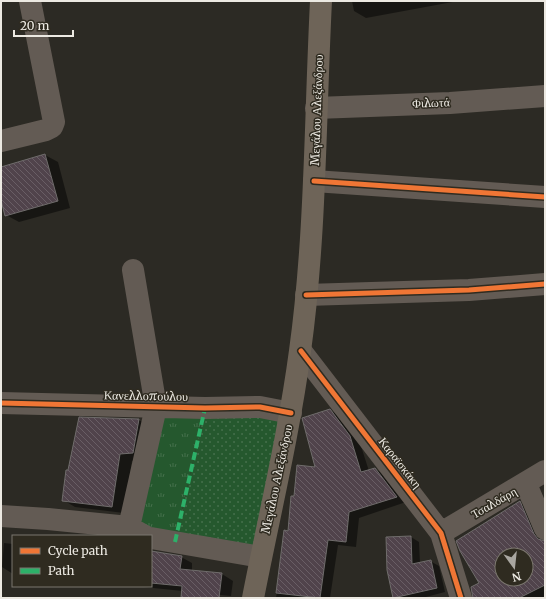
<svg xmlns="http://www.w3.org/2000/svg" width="546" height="599" viewBox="0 0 546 599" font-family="Merriweather,serif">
	<defs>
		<pattern id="grass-dots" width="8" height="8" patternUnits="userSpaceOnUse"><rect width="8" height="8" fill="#25582e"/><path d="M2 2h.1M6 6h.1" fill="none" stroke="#45704c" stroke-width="1.8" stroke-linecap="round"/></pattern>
		<pattern id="park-tufts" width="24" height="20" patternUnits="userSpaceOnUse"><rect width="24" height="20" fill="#25582e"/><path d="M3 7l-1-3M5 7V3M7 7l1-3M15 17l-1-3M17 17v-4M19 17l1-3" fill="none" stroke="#45704c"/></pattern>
		<pattern id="building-back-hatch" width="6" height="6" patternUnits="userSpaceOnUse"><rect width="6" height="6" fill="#50434b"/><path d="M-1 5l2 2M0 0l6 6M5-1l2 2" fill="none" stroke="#695e65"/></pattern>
	</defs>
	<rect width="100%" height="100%" fill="#2c2a24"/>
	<path fill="url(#grass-dots)" d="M 205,408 L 291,413 L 261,557 L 175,542 Z"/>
	<path fill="url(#park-tufts)" d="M 156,407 L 205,408 L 175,542 L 129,527 Z"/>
	<path fill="#0007" fill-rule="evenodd" d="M 352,1 L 458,1 L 366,18 L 354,11 Z
		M 45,155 L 58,162 L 70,208 L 19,222 L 6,215 L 1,196 L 1,168 Z
		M 329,410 L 340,416 L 360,443 L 369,471 L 375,469 L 385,475 L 406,502 L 359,518 L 356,547 L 338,545 L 330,598 L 276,598 L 285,531 L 289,532 L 295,497 L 316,468 Z
		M 139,420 L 151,427 L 145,460 L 132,461 L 124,513 L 75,507 L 63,500 L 69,471 Z
		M 520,503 L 531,509 L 545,539 L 545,596 L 542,598 L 476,598 L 481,584 ZM 502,555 L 526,555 L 526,579 L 502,579 Z
		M 23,535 L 42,536 L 23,536 Z
		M 411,537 L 419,542 L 420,563 L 430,561 L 439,566 L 445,592 L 422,598 L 394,598 Z
		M 4,543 L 13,544 L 13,574 L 2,567 Z
		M 151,552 L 181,557 L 192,563 L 192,571 L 222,574 L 233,581 L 231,596 L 134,586 L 151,586 Z"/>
	<path fill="url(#building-back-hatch)" stroke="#6f6c6b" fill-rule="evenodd" d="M 45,154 L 58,201 L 5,216 L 1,200 L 1,167 Z
		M 330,409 L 350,436 L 361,472 L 375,468 L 397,497 L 349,512 L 346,542 L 328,540 L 320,598 L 276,593 L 284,530 L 288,531 L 291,496 L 294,496 L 297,465 L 315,467 L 302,418 Z
		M 79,417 L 139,419 L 133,453 L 120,454 L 112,507 L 62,501 L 66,470 L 68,470 Z
		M 520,501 L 534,534 L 538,539 L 545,541 L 545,585 L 519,598 L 473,598 L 471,587 L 479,583 L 460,551 L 456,541 ZM 502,555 L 526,555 L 526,579 L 502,579 Z
		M 411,536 L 412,564 L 431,560 L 437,588 L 393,598 L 387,570 L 386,537 Z
		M 151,551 L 182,556 L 180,569 L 222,573 L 219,598 L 181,598 L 182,586 L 151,583 Z"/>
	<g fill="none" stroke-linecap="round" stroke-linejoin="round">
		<path stroke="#635b54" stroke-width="22" d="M 316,108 L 450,103 L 545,96
			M 1,141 L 46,130 L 52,127 L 54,122 L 30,1
			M 314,181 L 545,197
			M 306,295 L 469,290 L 545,284
			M 301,351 L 441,533 L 461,598
			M 1,403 L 205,408 L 260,407 L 291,413
			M 526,484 L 545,529
			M 1,516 L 48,519 L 129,527 L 145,536
			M 129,527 L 156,407 L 133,270
			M 441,533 L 545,471
			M 151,538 L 261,557"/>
		<path stroke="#6e6458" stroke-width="22" d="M 253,598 C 269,516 289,434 300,351 C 316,235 315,118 321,1"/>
		<path stroke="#2db169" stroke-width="4" stroke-dasharray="8 4" stroke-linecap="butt" d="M 175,542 L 205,408"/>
		<defs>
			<path id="cycleway" d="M 314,181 L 545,197
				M 306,295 L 469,290 L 545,284
				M 301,351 L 441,533 L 461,598
				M 1,403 L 205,408 L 260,407 L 291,413"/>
		</defs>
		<use href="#cycleway" stroke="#2f2b20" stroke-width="8"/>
		<use href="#cycleway" stroke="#f07635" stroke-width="5"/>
	</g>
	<g text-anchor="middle" stroke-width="3" stroke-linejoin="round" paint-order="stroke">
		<g font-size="12" fill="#ece9e2" stroke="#2f2b20">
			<text transform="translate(431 103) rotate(-2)" y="4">Φιλωτά</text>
			<text transform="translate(317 110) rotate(-88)" y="4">Μεγάλου Αλεξάνδρου</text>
			<text transform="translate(146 396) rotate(1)" y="4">Κανελλοπούλου</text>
			<text transform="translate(400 463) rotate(52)" y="4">Καραϊσκάκη</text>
			<text transform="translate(277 479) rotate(-78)" y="4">Μεγάλου Αλεξάνδρου</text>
			<text transform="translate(494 503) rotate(-30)" y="4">Τσαλδάρη</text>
		</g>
	</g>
	<rect width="546" height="599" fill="none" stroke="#ece9e2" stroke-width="4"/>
	<rect x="12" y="535" width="140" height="52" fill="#2f2b20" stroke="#7b776e"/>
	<rect x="20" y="548" width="20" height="6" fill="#f07635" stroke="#7b776e"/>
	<text x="48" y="555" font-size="12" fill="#ece9e2">Cycle path</text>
	<rect x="20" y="568" width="20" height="6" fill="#2db169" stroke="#7b776e"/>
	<text x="48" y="575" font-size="12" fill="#ece9e2">Path</text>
	<g transform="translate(514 567) rotate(165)"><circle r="19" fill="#2f2b20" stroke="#7b776e"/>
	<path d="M0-3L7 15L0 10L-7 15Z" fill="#a9a6a0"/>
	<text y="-6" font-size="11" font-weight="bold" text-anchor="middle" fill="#ece9e2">N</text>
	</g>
	<path d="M14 30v6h59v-6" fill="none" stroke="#ece9e2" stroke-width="2"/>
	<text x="20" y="30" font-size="12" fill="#ece9e2" stroke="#2f2b20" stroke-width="3" paint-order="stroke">20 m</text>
</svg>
